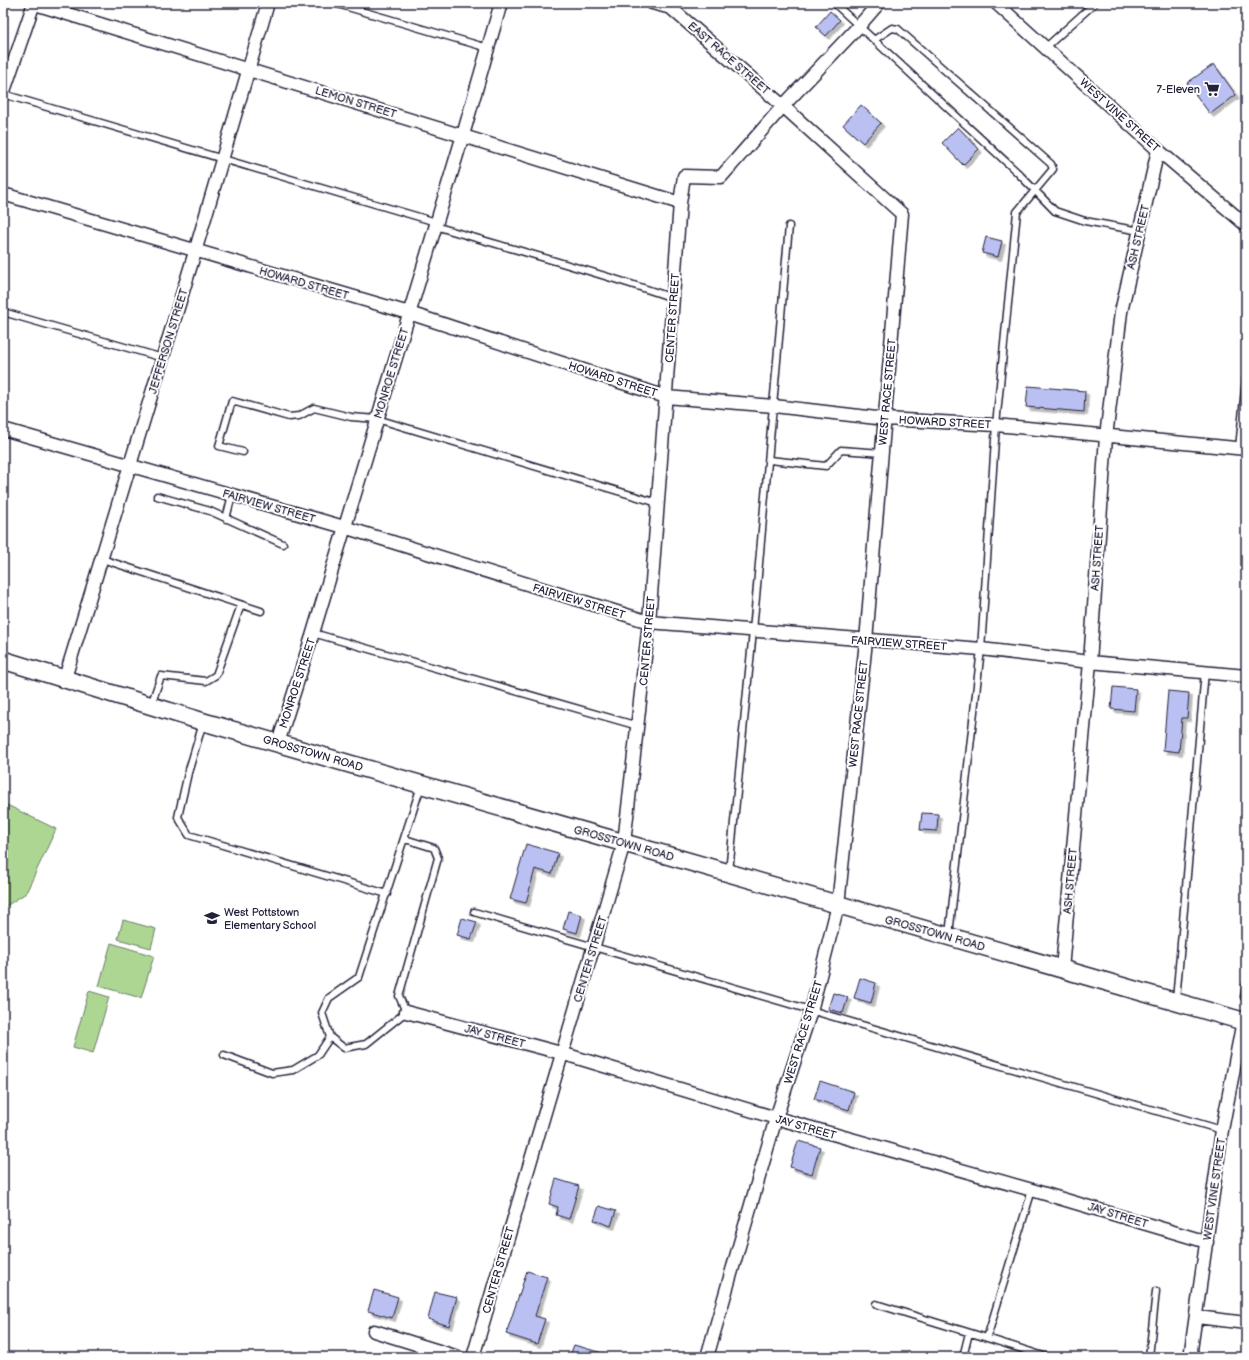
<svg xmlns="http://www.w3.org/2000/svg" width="1249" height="1360" viewBox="0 0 1249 1360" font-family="'Balsamiq Sans',sans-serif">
	<defs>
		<filter id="shadow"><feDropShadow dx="3.5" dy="3.5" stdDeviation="0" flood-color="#0004"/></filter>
	</defs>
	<rect width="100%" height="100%" fill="#fff"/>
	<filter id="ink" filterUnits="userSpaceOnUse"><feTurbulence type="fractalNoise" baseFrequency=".025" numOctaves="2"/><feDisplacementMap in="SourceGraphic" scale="8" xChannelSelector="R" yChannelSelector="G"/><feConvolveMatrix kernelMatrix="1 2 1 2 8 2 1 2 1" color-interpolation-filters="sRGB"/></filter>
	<g filter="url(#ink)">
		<path fill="#aed693" stroke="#687c67" d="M 3,803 L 56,829 L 26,893 L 3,908 Z
			M 123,920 L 156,929 L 151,948 L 118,939 Z
			M 111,943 L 154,956 L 141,998 L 99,986 Z
			M 89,991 L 109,997 L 93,1053 L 73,1047 Z"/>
		<path fill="#bac0f1" stroke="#22223b" filter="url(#shadow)" d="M 830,11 L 840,20 L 826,36 L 816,27 Z
			M 1214,64 L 1236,95 L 1210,114 L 1187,83 Z
			M 861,105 L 881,123 L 863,143 L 843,125 Z
			M 958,127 L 979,149 L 963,165 L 942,143 Z
			M 986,237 L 1002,241 L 998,257 L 982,253 Z
			M 1028,386 L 1085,391 L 1084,412 L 1026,407 Z
			M 1113,687 L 1136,689 L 1134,711 L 1111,709 Z
			M 1168,691 L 1189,693 L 1187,718 L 1182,718 L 1179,752 L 1163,750 Z
			M 922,813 L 938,814 L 937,831 L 920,830 Z
			M 526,844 L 558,853 L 552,874 L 535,869 L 526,903 L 510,899 Z
			M 568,911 L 582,915 L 577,933 L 563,929 Z
			M 462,918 L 477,922 L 471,939 L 457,935 Z
			M 860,978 L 876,983 L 871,1003 L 854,998 Z
			M 833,993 L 848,997 L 843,1013 L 828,1009 Z
			M 820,1081 L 854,1092 L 849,1110 L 814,1099 Z
			M 798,1141 L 820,1147 L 812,1174 L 790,1167 Z
			M 556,1179 L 579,1186 L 569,1219 L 556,1215 L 558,1207 L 549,1204 Z
			M 599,1206 L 616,1211 L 611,1226 L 594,1220 Z
			M 527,1271 L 547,1277 L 535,1316 L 545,1319 L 537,1344 L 506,1334 Z
			M 374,1290 L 398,1297 L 392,1318 L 368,1311 Z
			M 435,1292 L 457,1297 L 449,1326 L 428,1319 Z
			M 574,1345 L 606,1354 L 606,1357 L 577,1357 L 570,1355 Z"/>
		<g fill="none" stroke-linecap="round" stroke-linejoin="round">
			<defs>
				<path id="lane" d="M 334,3 L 488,48
					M 834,3 L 1017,172 L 1055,211 L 1085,221 L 1140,231
					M 874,40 L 892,28 L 898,29 L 1051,164 L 1053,169 L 1017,212 L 996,425 L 981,649 L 949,935
					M 1045,48 L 1095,3
					M 3,94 L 436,222
					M 435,226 C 515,250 595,271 673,298
					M 3,312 L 163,358
					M 1239,448 L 1246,378
					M 243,452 L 219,446 L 232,401 L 289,417 L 299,416 L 314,408 L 351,417 L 377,419 L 658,503
					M 769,460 L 826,466 L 841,450 L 882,453
					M 157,496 L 210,511 L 283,544
					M 226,519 L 232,495
					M 102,559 L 261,611
					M 313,633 L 638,726
					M 151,705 L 161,676 L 206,681 L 216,675 L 241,605
					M 203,723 L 188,773 L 178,817 L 189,835 L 387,894
					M 405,839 L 434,848 L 438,858 L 399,996 L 406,1012 L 366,1044 L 344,1048 L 330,1037 L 322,1013 L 329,998 L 359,977 L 421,786
					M 729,872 L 753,631 L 789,226
					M 474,912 L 1222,1130
					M 1244,997 L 1246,985
					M 1176,1000 L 1205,671
					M 224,1055 L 272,1073 L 293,1070 L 318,1055 L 330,1037
					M 876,1304 L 987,1338 L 1032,1190
					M 987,1338 L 1047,1357
					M 963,1357 L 969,1333
					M 1149,1357 L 1156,1291"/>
				<path id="street" d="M 32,3 L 680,203
					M 652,3 L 671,8 L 783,106 L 902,214 L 866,641 L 838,905 L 811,1011 L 776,1118 L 707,1357
					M 996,3 L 1158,150 L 1246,225
					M 3,94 L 34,3
					M 3,194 L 409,313 L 666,397 L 774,406 L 885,419 L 996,425 L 1246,449
					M 3,429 L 344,527 L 649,622 L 981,649 L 1090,662 L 1246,676
					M 65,678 L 195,252 L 268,3
					M 278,743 L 313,633 L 463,135 L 501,3
					M 1062,969 L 1090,662 L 1106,437 L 1121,312 L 1158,150
					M 406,1012 L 561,1053 L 776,1118 L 1032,1190 L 1207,1242
					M 1197,1317 L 1246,1323
					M 374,1331 L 458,1357
					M 473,1357 L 624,843 L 649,622 L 680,203 L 684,176 L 721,177 L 783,106 L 859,26 L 879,3
					M 1193,1357 L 1191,1350 L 1222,1130 L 1243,1021"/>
				<path id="secondary" d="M 3,660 L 204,722 L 1246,1022"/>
			</defs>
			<use href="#lane" stroke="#22223b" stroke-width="9"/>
			<use href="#street" stroke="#22223b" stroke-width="15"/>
			<use href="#secondary" stroke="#22223b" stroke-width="20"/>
			<use href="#lane" stroke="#fff" stroke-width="6"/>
			<use href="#street" stroke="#fff" stroke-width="12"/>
			<use href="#secondary" stroke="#fff" stroke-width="17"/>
		</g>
	</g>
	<defs>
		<symbol id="supermarket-bare" viewBox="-9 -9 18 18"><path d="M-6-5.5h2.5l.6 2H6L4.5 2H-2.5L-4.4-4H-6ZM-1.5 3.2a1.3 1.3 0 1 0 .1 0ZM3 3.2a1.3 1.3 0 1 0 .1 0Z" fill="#22223b" stroke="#fff" stroke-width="2.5" paint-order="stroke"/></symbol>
		<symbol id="school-bare" viewBox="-9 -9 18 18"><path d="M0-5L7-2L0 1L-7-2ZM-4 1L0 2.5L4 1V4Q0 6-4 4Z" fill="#22223b" stroke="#fff" stroke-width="2.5" paint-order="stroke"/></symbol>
	</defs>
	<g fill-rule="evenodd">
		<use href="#supermarket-bare" x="1201" y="78" width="22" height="22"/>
		<use href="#school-bare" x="201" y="907" width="22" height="22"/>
	</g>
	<g text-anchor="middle" stroke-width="4" stroke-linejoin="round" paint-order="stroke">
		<g font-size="11" fill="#22223b" stroke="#fff">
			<text transform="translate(729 58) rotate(41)" y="4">EAST RACE STREET</text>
			<text transform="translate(356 102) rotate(17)" y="4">LEMON STREET</text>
			<text transform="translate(1120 115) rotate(42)" y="4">WEST VINE STREET</text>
			<text transform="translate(1138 237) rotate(-77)" y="4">ASH STREET</text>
			<text transform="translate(304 283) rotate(16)" y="4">HOWARD STREET</text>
			<text transform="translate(672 318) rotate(-86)" y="4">CENTER STREET</text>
			<text transform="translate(168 341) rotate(-73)" y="4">JEFFERSON STREET</text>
			<text transform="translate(391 373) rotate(-73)" y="4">MONROE STREET</text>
			<text transform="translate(613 379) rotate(18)" y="4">HOWARD STREET</text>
			<text transform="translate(887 392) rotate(-85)" y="4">WEST RACE STREET</text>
			<text transform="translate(945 422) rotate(3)" y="4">HOWARD STREET</text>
			<text transform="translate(269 506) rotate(16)" y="4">FAIRVIEW STREET</text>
			<text transform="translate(1097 558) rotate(-86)" y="4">ASH STREET</text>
			<text transform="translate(579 601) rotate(17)" y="4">FAIRVIEW STREET</text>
			<text transform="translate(647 641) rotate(-85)" y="4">CENTER STREET</text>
			<text transform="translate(899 643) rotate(4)" y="4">FAIRVIEW STREET</text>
			<text transform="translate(297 683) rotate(-72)" y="4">MONROE STREET</text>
			<text transform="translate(858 714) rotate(-84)" y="4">WEST RACE STREET</text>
			<text transform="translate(313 753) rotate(16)" y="4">GROSSTOWN ROAD</text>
			<text transform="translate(624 843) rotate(16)" y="4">GROSSTOWN ROAD</text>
			<text transform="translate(1070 881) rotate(-85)" y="4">ASH STREET</text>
			<text transform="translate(935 933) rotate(16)" y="4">GROSSTOWN ROAD</text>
			<text transform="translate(590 959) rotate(-73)" y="4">CENTER STREET</text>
			<text transform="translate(803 1032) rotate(-73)" y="4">WEST RACE STREET</text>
			<text transform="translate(495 1036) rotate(15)" y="4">JAY STREET</text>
			<text transform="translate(806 1127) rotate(16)" y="4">JAY STREET</text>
			<text transform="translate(1214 1189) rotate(-82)" y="4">WEST VINE STREET</text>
			<text transform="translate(1118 1215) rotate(17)" y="4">JAY STREET</text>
			<text transform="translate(498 1270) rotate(-74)" y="4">CENTER STREET</text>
		</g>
		<g font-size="11" fill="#22223b" stroke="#fff" text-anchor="end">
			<text x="1200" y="93">7-Eleven</text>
			<text x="224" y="916" text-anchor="start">West Pottstown<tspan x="224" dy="13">Elementary School</tspan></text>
		</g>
	</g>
	<rect width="1249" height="1360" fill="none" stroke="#fff" stroke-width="16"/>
	<rect x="8" y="8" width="1233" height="1344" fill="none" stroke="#22223b" stroke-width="1.5" filter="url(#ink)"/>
</svg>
